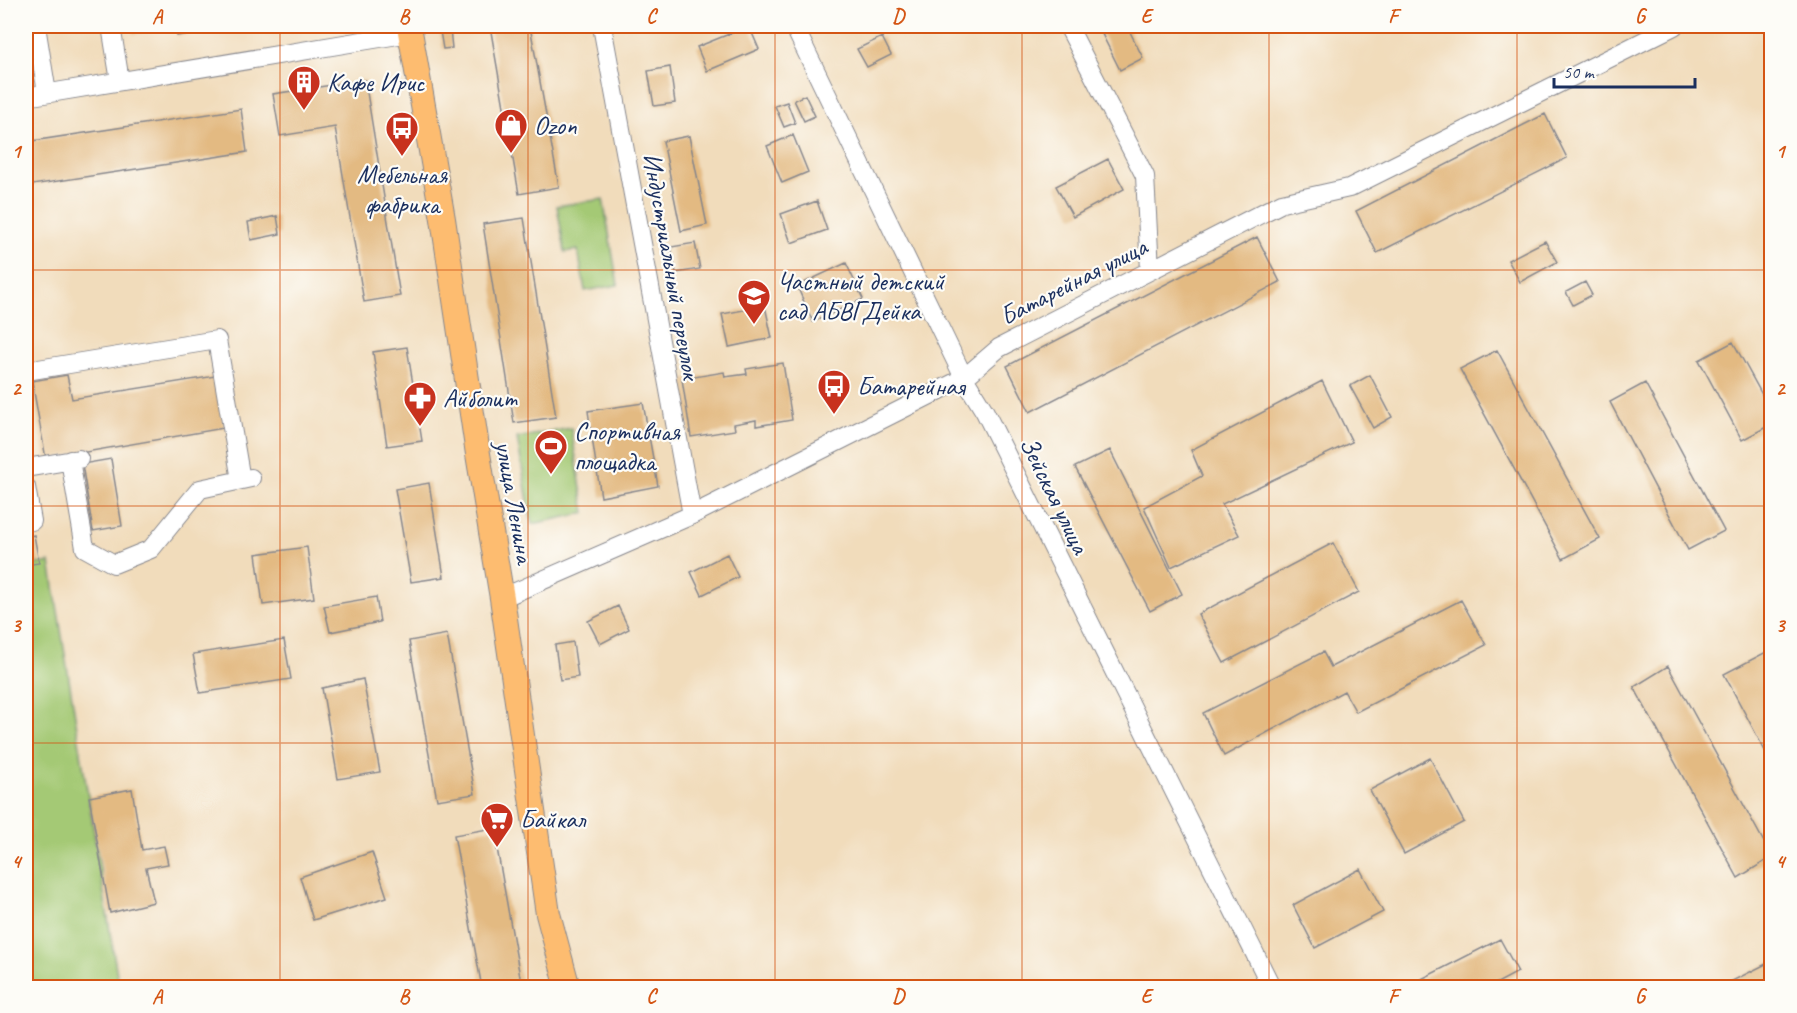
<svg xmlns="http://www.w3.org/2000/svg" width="1797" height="1013" viewBox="0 0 1797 1013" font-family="Caveat,sans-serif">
	<rect width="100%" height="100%" fill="#fdfcf7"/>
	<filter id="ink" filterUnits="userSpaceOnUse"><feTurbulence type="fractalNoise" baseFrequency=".0167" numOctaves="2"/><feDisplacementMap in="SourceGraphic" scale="12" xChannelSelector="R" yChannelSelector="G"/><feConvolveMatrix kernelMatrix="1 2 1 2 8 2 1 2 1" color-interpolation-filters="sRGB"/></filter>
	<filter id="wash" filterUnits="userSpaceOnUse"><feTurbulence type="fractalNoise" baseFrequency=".008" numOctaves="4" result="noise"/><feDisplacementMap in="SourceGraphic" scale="24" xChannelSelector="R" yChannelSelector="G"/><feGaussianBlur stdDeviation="1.35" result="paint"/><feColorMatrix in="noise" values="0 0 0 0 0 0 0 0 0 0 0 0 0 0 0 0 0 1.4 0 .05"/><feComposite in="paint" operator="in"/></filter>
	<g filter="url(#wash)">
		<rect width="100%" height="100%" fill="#f1dcbb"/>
		<path fill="#a4c974" stroke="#607c69" stroke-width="1.5" d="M 603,199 L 618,285 L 585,291 L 578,250 L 565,252 L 557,206 Z
			M 571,428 L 585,513 L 532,524 L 517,438 Z
			M 50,562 L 119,987 L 26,987 L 26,566 Z"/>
		<g id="blocks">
			<path fill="#e3ba82" d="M 132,26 L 231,26 L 231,27 L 177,36 L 176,27 L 133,34 Z
				M 490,26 L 530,26 L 559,187 L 519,194 Z
				M 749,26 L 759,49 L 707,71 L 697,47 Z
				M 1008,26 L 1022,26 L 1011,31 Z
				M 1120,26 L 1127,26 L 1143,58 L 1120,70 L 1102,34 Z
				M 450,30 L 452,48 L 443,49 L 440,31 Z
				M 882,37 L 891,55 L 867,67 L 857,49 Z
				M 670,67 L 675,103 L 654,106 L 648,71 Z
				M 365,80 L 400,296 L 364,302 L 335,127 L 280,136 L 273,94 Z
				M 805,95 L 815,116 L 804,121 L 794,100 Z
				M 787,102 L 795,123 L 784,127 L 775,106 Z
				M 241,109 L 247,152 L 26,186 L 26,142 Z
				M 1545,114 L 1567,158 L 1377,253 L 1356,211 Z
				M 401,120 L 403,132 L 394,133 L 392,121 Z
				M 793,135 L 808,172 L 782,183 L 767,146 Z
				M 689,136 L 707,225 L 681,231 L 663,141 Z
				M 1108,159 L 1124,189 L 1073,217 L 1056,186 Z
				M 817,201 L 827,230 L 791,243 L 781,214 Z
				M 277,216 L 280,234 L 251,240 L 248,222 Z
				M 524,218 L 556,417 L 514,423 L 483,224 Z
				M 1257,237 L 1280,282 L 1030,412 L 1007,366 Z
				M 1545,241 L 1557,262 L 1520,282 L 1508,260 Z
				M 695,243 L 700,269 L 676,273 L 671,247 Z
				M 846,263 L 863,299 L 813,322 L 797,286 Z
				M 1585,282 L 1592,295 L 1573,305 L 1566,292 Z
				M 765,306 L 772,338 L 729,347 L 722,314 Z
				M 1733,342 L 1772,413 L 1772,424 L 1742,440 L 1699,360 Z
				M 407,347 L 422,441 L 387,446 L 373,352 Z
				M 1497,350 L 1600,539 L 1563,559 L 1460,369 Z
				M 783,363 L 792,420 L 756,426 L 756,420 L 734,424 L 735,430 L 691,437 L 682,379 L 724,372 L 725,377 L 747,374 L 746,369 Z
				M 67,375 L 72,399 L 215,376 L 224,428 L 46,459 L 32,381 Z
				M 1370,375 L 1392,417 L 1373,428 L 1350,386 Z
				M 1322,381 L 1352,442 L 1222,504 L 1239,535 L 1171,567 L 1144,507 L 1202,476 L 1191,450 Z
				M 1645,383 L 1724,531 L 1688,550 L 1610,402 Z
				M 643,403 L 658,486 L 601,497 L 588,411 Z
				M 1110,450 L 1182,594 L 1150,611 L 1075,467 Z
				M 111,459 L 122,526 L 93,531 L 82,464 Z
				M 429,483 L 444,577 L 411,582 L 395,489 Z
				M 34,535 L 39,563 L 26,565 L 26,537 Z
				M 1333,543 L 1359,592 L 1224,663 L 1198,614 Z
				M 307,547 L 314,598 L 263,605 L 256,554 Z
				M 727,554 L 738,577 L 702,595 L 691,572 Z
				M 376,597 L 380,622 L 330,632 L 324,606 Z
				M 1461,600 L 1486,645 L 1356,712 L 1344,691 L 1224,756 L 1203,713 L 1323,652 L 1331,667 Z
				M 618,606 L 629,629 L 600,644 L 588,621 Z
				M 447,634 L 475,794 L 437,800 L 409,641 Z
				M 284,640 L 291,679 L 200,693 L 193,654 Z
				M 573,642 L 578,677 L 560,680 L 555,645 Z
				M 1772,649 L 1772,764 L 1724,674 Z
				M 1668,666 L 1772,857 L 1738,878 L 1634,687 Z
				M 363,679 L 380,772 L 338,779 L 322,688 Z
				M 1430,758 L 1464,822 L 1404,854 L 1370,790 Z
				M 132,789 L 142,850 L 164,846 L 168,864 L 146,868 L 154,902 L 110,913 L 89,797 Z
				M 493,828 L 497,848 L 522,988 L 482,988 L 454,835 Z
				M 372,852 L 387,897 L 313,920 L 300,877 Z
				M 1360,869 L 1383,912 L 1315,948 L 1293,905 Z
				M 1500,939 L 1518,972 L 1488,988 L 1404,988 Z
				M 1772,961 L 1772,988 L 1733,988 L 1730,982 Z"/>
		</g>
	</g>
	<g filter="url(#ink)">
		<use href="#blocks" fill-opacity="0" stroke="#86868c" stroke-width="1.5"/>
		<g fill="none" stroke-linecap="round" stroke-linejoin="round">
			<defs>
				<path id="minor" d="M 36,26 L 47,93
					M 111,26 L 120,81
					M 602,26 L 692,515
					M 794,26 L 964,378 L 985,412 L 1272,988
					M 1068,26 L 1145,176 L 1150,270
					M 26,97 L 410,33
					M 26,371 L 217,340 L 241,480
					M 70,460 L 85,548 L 114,564 L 151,549 L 200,489 L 251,478
					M 26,468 L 79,459
					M 26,487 L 32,521 L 26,522
					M 502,598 L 692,515 L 964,378 L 999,348 L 1282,203 L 1349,188 L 1674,26"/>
				<path id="major" d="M 409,26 L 443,219 L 478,454 L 502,598 L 548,914 L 568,988"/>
			</defs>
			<use href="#minor" stroke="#86868c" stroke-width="20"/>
			<use href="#major" stroke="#86868c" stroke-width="26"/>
			<use href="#minor" stroke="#fff" stroke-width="18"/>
			<use href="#major" stroke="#fdbc70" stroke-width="24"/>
		</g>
	</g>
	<path fill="none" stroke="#d45514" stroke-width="1.5" stroke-opacity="0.55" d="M 280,26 L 280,988M 528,26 L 528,988M 775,26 L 775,988M 1022,26 L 1022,988M 1269,26 L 1269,988M 1517,26 L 1517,988M 26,270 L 1772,270M 26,506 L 1772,506M 26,743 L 1772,743"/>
	<defs>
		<symbol id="building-pin" viewBox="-11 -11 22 30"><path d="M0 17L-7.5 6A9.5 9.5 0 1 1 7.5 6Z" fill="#c8321e" stroke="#fdfcf7"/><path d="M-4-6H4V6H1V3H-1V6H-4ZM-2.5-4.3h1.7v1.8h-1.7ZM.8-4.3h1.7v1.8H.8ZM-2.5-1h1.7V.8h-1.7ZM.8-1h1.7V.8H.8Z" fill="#fff"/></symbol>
		<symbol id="shop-pin" viewBox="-11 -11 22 30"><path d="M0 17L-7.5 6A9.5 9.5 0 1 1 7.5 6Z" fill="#c8321e" stroke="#fdfcf7"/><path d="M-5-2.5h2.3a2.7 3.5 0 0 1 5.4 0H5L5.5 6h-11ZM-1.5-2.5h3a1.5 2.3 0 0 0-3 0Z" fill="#fff"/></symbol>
		<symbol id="bus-pin" viewBox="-11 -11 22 30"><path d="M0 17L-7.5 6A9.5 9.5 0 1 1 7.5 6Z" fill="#c8321e" stroke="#fdfcf7"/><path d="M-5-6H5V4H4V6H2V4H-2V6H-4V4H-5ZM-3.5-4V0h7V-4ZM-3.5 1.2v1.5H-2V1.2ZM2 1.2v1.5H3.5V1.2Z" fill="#fff"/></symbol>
		<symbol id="school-pin" viewBox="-11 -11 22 30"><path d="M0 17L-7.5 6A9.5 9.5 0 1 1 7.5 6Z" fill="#c8321e" stroke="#fdfcf7"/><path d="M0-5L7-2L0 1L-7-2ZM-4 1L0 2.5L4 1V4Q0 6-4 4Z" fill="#fff"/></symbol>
		<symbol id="pharmacy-pin" viewBox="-11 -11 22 30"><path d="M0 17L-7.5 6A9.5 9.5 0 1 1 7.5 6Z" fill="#c8321e" stroke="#fdfcf7"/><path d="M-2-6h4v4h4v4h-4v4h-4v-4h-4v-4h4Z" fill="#fff"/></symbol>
		<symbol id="stadium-pin" viewBox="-11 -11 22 30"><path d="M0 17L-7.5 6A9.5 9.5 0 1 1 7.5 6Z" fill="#c8321e" stroke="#fdfcf7"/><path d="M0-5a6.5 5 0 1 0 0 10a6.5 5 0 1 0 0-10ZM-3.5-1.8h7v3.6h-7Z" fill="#fff"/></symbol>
		<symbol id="supermarket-pin" viewBox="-11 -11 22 30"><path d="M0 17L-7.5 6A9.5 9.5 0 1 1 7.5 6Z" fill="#c8321e" stroke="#fdfcf7"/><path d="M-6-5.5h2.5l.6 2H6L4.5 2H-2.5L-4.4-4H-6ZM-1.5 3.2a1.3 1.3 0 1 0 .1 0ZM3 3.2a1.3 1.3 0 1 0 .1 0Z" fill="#fff"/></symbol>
	</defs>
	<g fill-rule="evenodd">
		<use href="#building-pin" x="285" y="63" width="38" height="52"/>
		<use href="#shop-pin" x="492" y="106" width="38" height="52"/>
		<use href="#bus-pin" x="383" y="109" width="38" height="52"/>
		<use href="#school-pin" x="735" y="277" width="38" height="52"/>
		<use href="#bus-pin" x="815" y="367" width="38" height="52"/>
		<use href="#pharmacy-pin" x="401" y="379" width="38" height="52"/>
		<use href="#stadium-pin" x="532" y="427" width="38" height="52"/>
		<use href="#supermarket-pin" x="478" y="800" width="38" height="52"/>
	</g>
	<g text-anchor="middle" stroke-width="4.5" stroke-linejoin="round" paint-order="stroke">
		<g font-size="26" fill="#1b2f5e" stroke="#fdfcf7" text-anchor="start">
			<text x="327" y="91">Кафе Ирис</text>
			<text x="534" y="134">Ozon</text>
			<text x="402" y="183" text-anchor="middle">Мебельная<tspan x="402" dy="30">фабрика</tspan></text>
			<text x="777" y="290">Частный детский<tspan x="777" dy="30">сад АБВГДейка</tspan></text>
			<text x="857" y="395">Батарейная</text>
			<text x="443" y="407">Айболит</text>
			<text x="574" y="440">Спортивная<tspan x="574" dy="30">площадка</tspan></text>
			<text x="520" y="828">Байкал</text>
		</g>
		<g font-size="26" fill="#1b2f5e" stroke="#fdfcf7">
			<text transform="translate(672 266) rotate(80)" y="9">Индустриальный переулок</text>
			<text transform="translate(1073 281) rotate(-27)" y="9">Батарейная улица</text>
			<text transform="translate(1055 495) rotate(64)" y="9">Зейская улица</text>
			<text transform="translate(515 502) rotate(80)" y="9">улица Ленина</text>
		</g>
	</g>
	<rect width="1797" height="1013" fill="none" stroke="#fdfcf7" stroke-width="66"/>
	<path d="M1554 78v9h141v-9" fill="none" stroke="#1b2f5e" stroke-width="3"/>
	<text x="1563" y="78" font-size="18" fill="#1b2f5e" stroke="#fdfcf7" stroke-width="4.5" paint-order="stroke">50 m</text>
	<rect x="33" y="33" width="1731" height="947" fill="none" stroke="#d45514" stroke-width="2"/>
	<g font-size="20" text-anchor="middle" font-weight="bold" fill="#d45514">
		<text x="157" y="23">A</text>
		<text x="404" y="23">B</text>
		<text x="651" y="23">C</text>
		<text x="898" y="23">D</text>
		<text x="1146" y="23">E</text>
		<text x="1393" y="23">F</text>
		<text x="1640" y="23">G</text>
		<text x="16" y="158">1</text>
		<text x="1780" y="158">1</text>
		<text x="16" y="395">2</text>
		<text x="1780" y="395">2</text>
		<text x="16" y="632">3</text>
		<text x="1780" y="632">3</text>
		<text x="16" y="868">4</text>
		<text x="1780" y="868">4</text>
		<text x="157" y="1003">A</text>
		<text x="404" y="1003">B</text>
		<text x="651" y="1003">C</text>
		<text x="898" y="1003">D</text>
		<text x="1146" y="1003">E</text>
		<text x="1393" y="1003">F</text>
		<text x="1640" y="1003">G</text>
	</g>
</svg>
